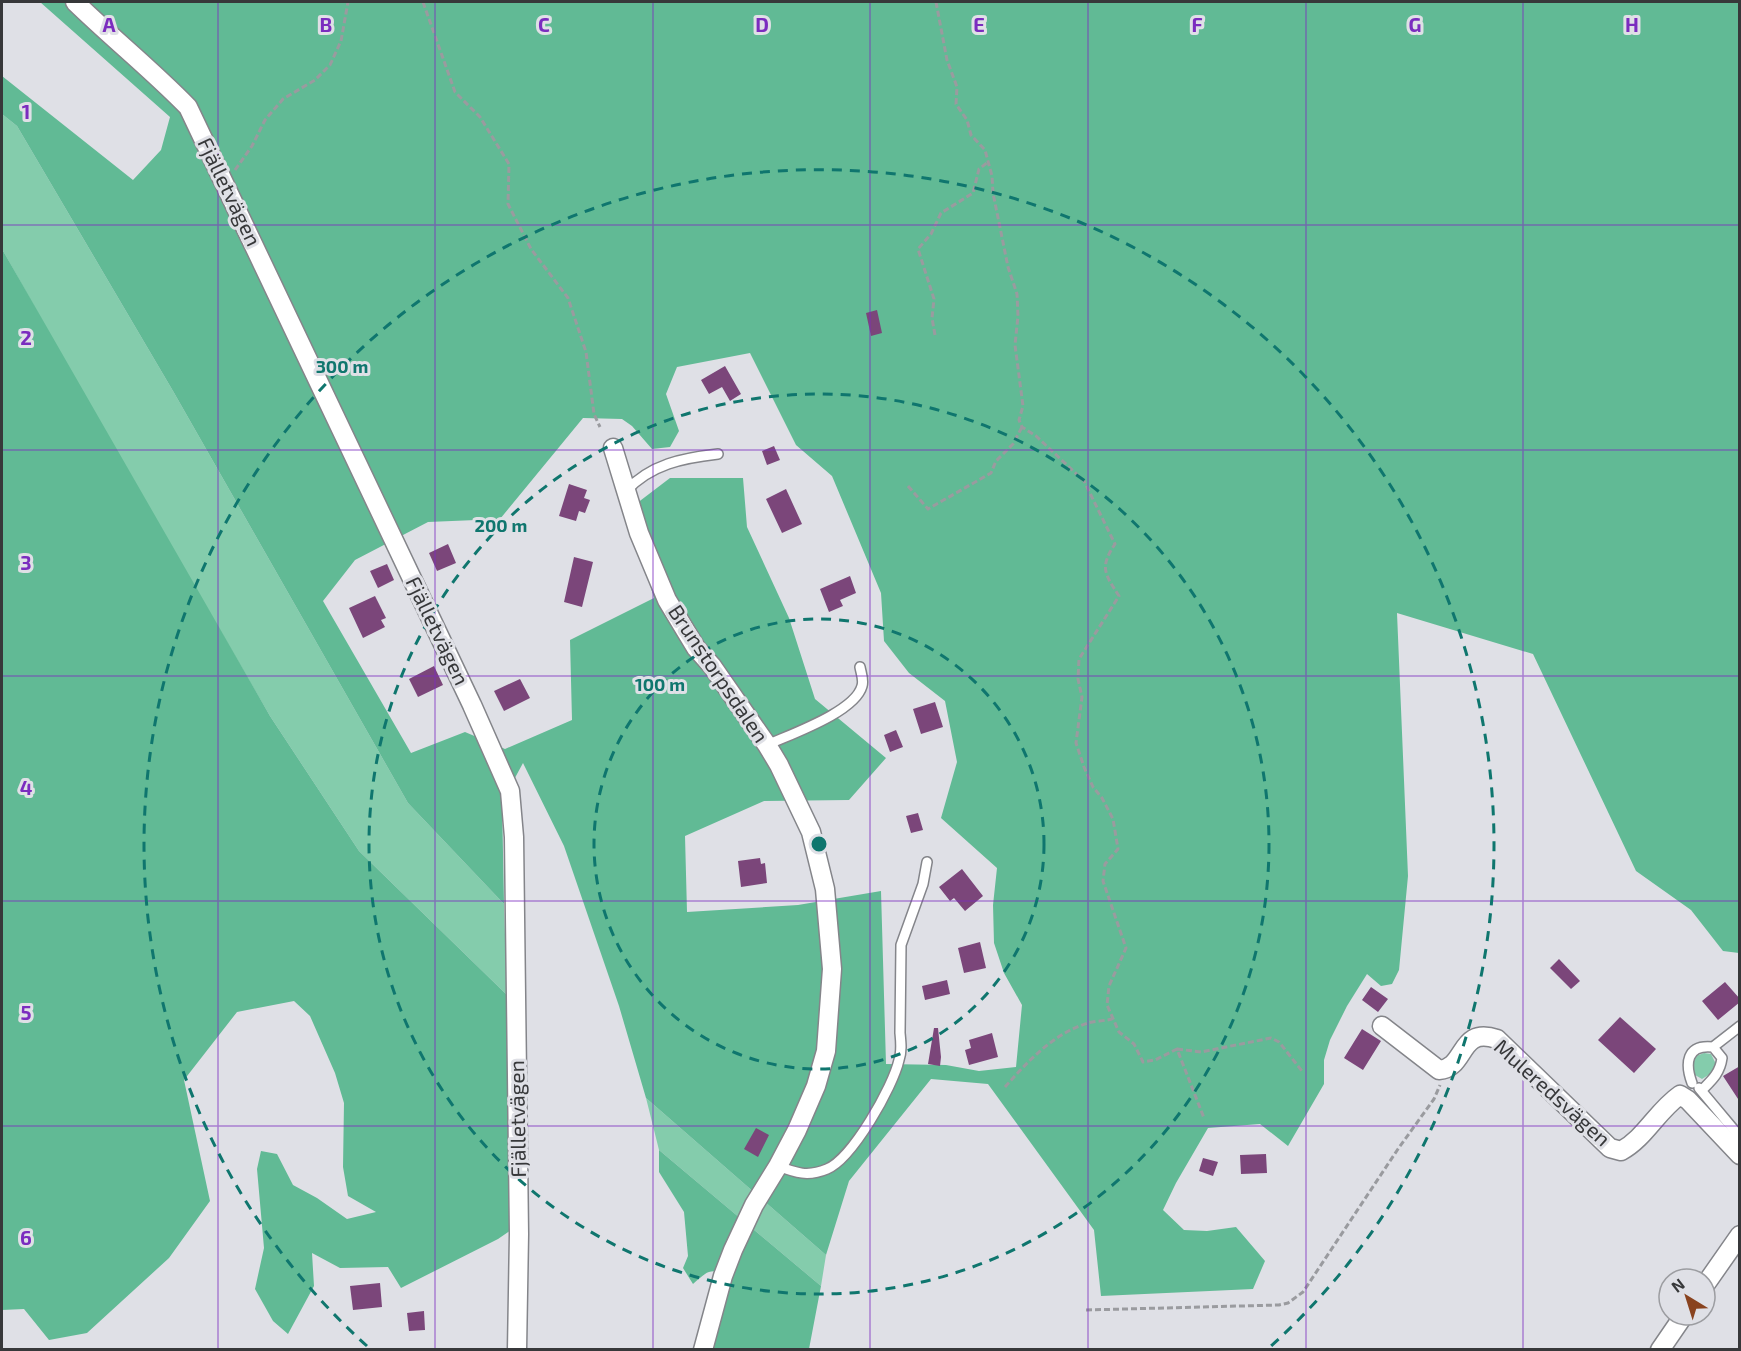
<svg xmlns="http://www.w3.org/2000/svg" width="1741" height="1351" viewBox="0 0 1741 1351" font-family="'Exo 2',sans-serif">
	<rect width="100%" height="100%" fill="#dfe0e6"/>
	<path fill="#84ccac" d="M 2,114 L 17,126 L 173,391 L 408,803 L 504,904 L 507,995 L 359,851 L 270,716 L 105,432 L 2,249 Z
		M 1704,1053 L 1711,1054 L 1716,1064 L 1710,1074 L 1702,1079 L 1695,1075 L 1692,1066 L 1696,1056 Z
		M 646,1098 L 826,1255 L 821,1286 L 659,1150 Z"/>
	<path fill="#61ba95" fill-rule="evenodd" d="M 40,2 L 1739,2 L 1739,953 L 1723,951 L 1691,910 L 1636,871 L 1533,654 L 1397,613 L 1408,876 L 1399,970 L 1392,984 L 1381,986 L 1367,974 L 1347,1006 L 1330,1040 L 1324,1060 L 1324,1084 L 1288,1146 L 1260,1124 L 1208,1128 L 1176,1183 L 1163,1210 L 1184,1230 L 1207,1231 L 1236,1227 L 1265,1261 L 1253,1289 L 1101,1296 L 1094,1230 L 988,1084 L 931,1079 L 849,1181 L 826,1255 L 646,1098 L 619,1006 L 564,846 L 523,763 L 502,802 L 504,904 L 408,803 L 173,391 L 17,126 L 2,114 L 2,76 L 133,180 L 161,150 L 170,117 ZM 750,353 L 796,445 L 832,476 L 881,593 L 884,641 L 909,673 L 945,701 L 957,762 L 941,818 L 997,868 L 993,905 L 994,943 L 1004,973 L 1022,1005 L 1016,1067 L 979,1071 L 946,1065 L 886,1064 L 881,891 L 798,905 L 687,912 L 685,836 L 764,801 L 849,800 L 886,758 L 815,699 L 789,618 L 747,527 L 743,478 L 670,478 L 628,510 L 654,598 L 570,640 L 572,720 L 505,749 L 465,732 L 411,753 L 323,601 L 355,560 L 428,522 L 500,519 L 583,418 L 622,419 L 632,426 L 652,449 L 670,447 L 679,431 L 666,394 L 677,367 Z
		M 2,249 L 270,716 L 359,851 L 507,995 L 514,1228 L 498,1239 L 401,1288 L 388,1267 L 340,1268 L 312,1253 L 314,1286 L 288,1334 L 273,1321 L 255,1289 L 264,1248 L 257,1169 L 261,1151 L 277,1154 L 293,1185 L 317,1198 L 347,1219 L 376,1212 L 348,1196 L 343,1167 L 344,1103 L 335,1073 L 310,1016 L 294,1001 L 237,1012 L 184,1080 L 210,1201 L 169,1258 L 87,1333 L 49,1340 L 24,1309 L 2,1310 Z
		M 659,1150 L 821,1286 L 809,1349 L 709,1349 L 731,1275 C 709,1269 710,1269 693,1284 L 683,1268 L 688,1256 L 684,1212 L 659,1172 Z"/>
	<path fill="#7b467a" d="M 877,310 L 882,333 L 871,336 L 866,313 Z
		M 725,366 L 741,394 L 730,401 L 722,387 L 709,394 L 701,380 Z
		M 774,446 L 780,460 L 767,465 L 762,451 Z
		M 569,484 L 587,490 L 584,498 L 590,500 L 585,513 L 579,511 L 576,521 L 559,516 Z
		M 786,489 L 802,524 L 782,533 L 766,499 Z
		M 448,544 L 456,563 L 437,571 L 429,553 Z
		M 574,557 L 593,562 L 582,607 L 564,602 Z
		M 387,564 L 394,580 L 378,588 L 370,571 Z
		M 850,576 L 856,593 L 840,600 L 843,606 L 829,612 L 820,589 Z
		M 375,596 L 386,618 L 381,620 L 385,627 L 363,638 L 349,608 Z
		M 434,666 L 443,685 L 418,697 L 409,679 Z
		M 520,679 L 530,698 L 504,711 L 494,691 Z
		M 935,702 L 943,727 L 921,734 L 913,709 Z
		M 896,730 L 903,747 L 890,752 L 884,735 Z
		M 918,813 L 923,830 L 911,833 L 906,816 Z
		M 760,858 L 761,864 L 765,863 L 767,883 L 741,887 L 738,861 Z
		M 962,869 L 983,896 L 965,911 L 954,898 L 950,901 L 939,887 Z
		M 980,942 L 986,968 L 964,973 L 958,948 Z
		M 1559,959 L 1580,981 L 1571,989 L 1550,968 Z
		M 947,980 L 950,994 L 925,1000 L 922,986 Z
		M 1725,982 L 1740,999 L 1740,1002 L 1718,1020 L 1702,1001 Z
		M 1371,987 L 1388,999 L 1378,1012 L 1362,1000 Z
		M 1620,1017 L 1656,1049 L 1634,1073 L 1598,1040 Z
		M 934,1028 L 938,1028 L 941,1057 L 940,1066 L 928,1064 Z
		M 1362,1029 L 1381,1041 L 1363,1070 L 1344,1058 Z
		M 992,1033 L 998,1057 L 969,1065 L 965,1050 L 971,1048 L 969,1040 Z
		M 1740,1066 L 1740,1102 L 1723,1076 Z
		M 756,1128 L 769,1135 L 758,1157 L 744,1149 Z
		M 1266,1154 L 1267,1173 L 1241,1174 L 1240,1155 Z
		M 1203,1158 L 1218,1162 L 1213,1176 L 1199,1171 Z
		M 380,1283 L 382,1307 L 353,1310 L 350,1286 Z
		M 424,1311 L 425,1330 L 409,1331 L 407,1313 Z"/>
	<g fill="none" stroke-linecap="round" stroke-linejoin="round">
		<defs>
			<path id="lane" d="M 626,491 C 651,464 683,458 718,454
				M 767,745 C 791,734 855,712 862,686 C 864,680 861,673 860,667
				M 1713,1047 L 1740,1026
				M 1692,1083 C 1685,1064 1686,1044 1713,1047 L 1722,1058 C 1720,1073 1712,1080 1702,1090
				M 1699,1088 L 1740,1137
				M 778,1166 C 796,1173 808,1177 827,1169 C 852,1159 893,1087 899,1060 C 902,1051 901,1043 900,1033 L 901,945 L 923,884 L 927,862"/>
			<path id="street" d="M 75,2 C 112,38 152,70 188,107 L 472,705 L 510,791 L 514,837 L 519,1234 L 517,1350
				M 613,448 L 639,533 L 667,600 L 696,648 L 712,666 L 767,745 L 779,765 L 811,832 L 825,889 L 832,969 L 826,1051 L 816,1086 L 797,1130 L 778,1166 L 754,1205 L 733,1250 L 723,1276 L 703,1350
				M 1382,1026 L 1439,1070 C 1467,1068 1458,1026 1497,1039 L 1610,1148 L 1621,1151 C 1645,1138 1657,1111 1680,1095 L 1688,1100 L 1740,1155
				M 1705,1285 L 1740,1235
				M 1660,1350 L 1684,1315"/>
		</defs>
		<use href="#lane" stroke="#84858a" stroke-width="12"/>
		<use href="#street" stroke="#84858a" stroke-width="21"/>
		<path stroke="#9a9b9f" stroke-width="3" stroke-dasharray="6 3" stroke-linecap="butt" d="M 423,2 L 455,92 L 480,117 L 509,164 L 508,204 L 531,249 L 568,298 L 586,352 L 594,414 L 600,427
			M 936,2 L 947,60 L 957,87 L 956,104 L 967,120 L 971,135 L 985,150 L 992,176 L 993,193 L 1008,267 L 1017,294 L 1018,316 L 1015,345 L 1023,406 L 1019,420 L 1022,427 L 1036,436 L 1084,481 L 1115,544 C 1099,568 1105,574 1119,596 L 1079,659 L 1078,679 L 1082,697 L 1076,743 L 1084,767 L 1093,787 L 1102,798 L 1113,819 L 1118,849 L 1105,864 L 1103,881 L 1126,948 L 1109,986 L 1107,1005 L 1119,1032 L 1134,1044 L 1143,1062 L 1155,1060 L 1177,1049 L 1204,1118
			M 235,170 L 252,146 L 265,120 L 283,99 L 315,80 L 330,65 L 341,41 L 348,2
			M 935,335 L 932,318 L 934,299 L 918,249 L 931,234 L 941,213 L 973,193 L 979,169 L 988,162
			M 908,486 L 928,509 L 991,473 L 996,461 L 1013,444 L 1022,427
			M 1177,1049 L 1201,1052 L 1271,1038 L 1279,1042 L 1302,1071
			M 1005,1087 C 1027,1062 1054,1033 1088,1023 C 1095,1021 1104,1021 1112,1019
			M 1086,1310 L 1279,1305 L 1288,1303 L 1303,1292 L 1398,1149 L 1434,1099 L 1440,1085"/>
		<use href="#lane" stroke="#fff" stroke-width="9"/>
		<use href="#street" stroke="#fff" stroke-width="18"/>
	</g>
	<path fill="none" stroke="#7b2cbf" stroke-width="1.5" stroke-opacity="0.55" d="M 218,2 L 218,1350M 435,2 L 435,1350M 653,2 L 653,1350M 870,2 L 870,1350M 1088,2 L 1088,1350M 1306,2 L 1306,1350M 1523,2 L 1523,1350M 2,225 L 1740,225M 2,450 L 1740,450M 2,676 L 1740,676M 2,901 L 1740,901M 2,1126 L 1740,1126"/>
	<g fill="none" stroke="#0f766e" stroke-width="3" stroke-dasharray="10 8">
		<circle cx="819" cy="844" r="225"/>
		<circle cx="819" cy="844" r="450"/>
		<path d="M367 1346A675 675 0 1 1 1271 1346"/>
	</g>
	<g text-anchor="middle" stroke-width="6" stroke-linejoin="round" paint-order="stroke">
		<g font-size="21" fill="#37383a" stroke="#dfe0e6">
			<text transform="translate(229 192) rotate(64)" y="7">Fjälletvägen</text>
			<text transform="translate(437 631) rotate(64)" y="7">Fjälletvägen</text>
			<text transform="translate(718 674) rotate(56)" y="7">Brunstorpsdalen</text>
			<text transform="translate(1552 1093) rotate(42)" y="7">Muleredsvägen</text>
			<text transform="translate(518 1119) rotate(-91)" y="7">Fjälletvägen</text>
		</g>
	</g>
	<g font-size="20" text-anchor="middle" font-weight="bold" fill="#7b2cbf" stroke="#dfe0e6" stroke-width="6" stroke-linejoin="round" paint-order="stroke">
		<text x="109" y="32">A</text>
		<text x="326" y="32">B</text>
		<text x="544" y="32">C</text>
		<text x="762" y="32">D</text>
		<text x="979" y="32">E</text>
		<text x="1197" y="32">F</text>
		<text x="1415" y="32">G</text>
		<text x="1632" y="32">H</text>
		<text x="26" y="119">1</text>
		<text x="26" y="345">2</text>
		<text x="26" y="570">3</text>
		<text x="26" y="795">4</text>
		<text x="26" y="1020">5</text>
		<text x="26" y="1245">6</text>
	</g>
	<circle cx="819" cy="844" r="9" fill="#0f766e" stroke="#dfe0e6" stroke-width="3"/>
	<g font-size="18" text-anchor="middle" font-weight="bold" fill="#0f766e" stroke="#dfe0e6" stroke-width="6" stroke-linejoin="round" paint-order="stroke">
		<text x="342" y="373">300 m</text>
		<text x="501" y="532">200 m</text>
		<text x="660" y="691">100 m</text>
	</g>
	<rect width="1741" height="1351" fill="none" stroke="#37383a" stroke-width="6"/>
	<g transform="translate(1687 1297) rotate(322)"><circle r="28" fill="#dfe0e6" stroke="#9c9da1" stroke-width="1.5"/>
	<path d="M0-4.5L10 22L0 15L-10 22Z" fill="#89431f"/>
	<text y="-9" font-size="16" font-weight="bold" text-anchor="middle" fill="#37383a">N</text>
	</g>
</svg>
